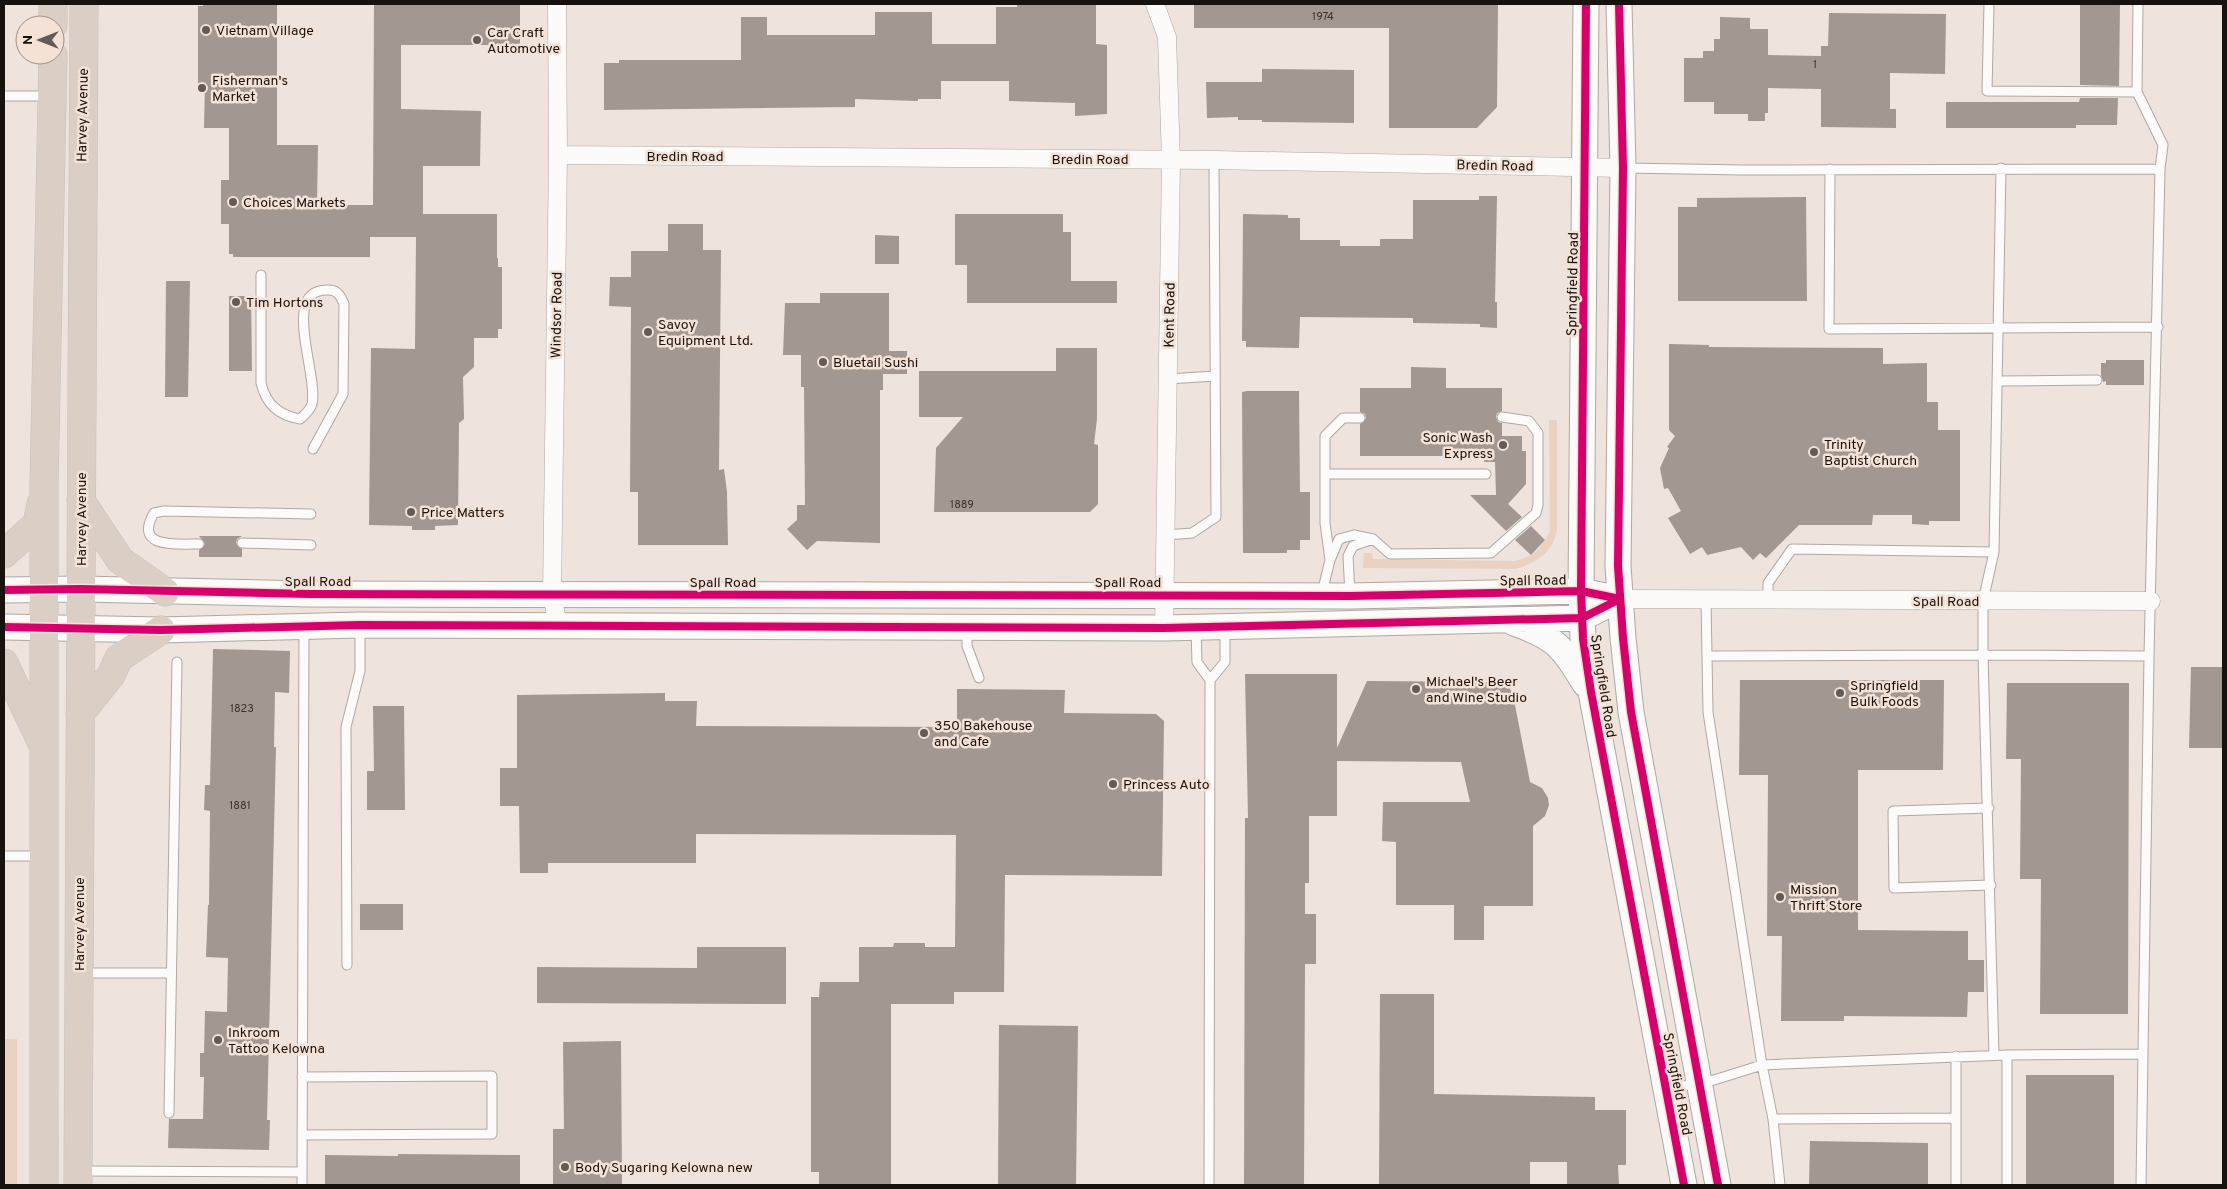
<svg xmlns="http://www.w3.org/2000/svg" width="2227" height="1189" viewBox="0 0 2227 1189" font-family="Overpass,sans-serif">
	<rect width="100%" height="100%" fill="#eee3dd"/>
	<path fill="#ead2c3" d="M 1549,420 L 1557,420 L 1557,530 C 1552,554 1537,562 1516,569 L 1363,568 L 1364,553 L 1372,553 L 1373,559 L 1515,561 C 1536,555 1540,550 1550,531 Z
		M 4,1039 L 17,1039 L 17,1185 L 4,1185 Z"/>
	<path fill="#a29791" d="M 203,4 L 277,4 L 277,145 L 318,145 L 317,205 L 373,205 L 374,4 L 520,4 L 520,45 L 401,45 L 401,109 L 481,111 L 480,166 L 423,166 L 423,214 L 497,214 L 497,258 L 498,258 L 498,267 L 502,267 L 502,329 L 498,329 L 498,338 L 474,338 L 474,367 L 463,377 L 464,419 L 459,423 L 458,525 L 435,526 L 435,530 L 412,530 L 412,526 L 369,525 L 371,348 L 415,349 L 416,237 L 370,237 L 370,257 L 233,257 L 233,254 L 229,254 L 229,224 L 221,224 L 221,180 L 229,180 L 229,128 L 204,128 L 205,83 L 198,83 L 198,6 L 203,6 Z
		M 1017,4 L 1096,4 L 1096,44 L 1107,45 L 1107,114 L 1075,116 L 1075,103 L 1009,101 L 1009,81 L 941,81 L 941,99 L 918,99 L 918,101 L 855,99 L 855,107 L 604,110 L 604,63 L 619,63 L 619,60 L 741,60 L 741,17 L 767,17 L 767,35 L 875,35 L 875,12 L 932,12 L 932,44 L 996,44 L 996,7 L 1017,7 Z
		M 1194,4 L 1498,4 L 1497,107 L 1477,128 L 1389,128 L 1389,28 L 1194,28 Z
		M 2080,4 L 2120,4 L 2119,86 L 2080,85 Z
		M 1829,13 L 1946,14 L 1945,74 L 1890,73 L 1890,109 L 1896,109 L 1896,128 L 1821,127 L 1821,89 L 1768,88 L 1768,113 L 1765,113 L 1765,121 L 1748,121 L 1748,114 L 1714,114 L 1714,102 L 1684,102 L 1684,58 L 1703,58 L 1703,51 L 1714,51 L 1714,39 L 1720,39 L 1720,17 L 1750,18 L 1750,29 L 1768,29 L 1768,55 L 1821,56 L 1821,46 L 1828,46 Z
		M 1262,69 L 1354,70 L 1354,123 L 1262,122 L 1262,120 L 1238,120 L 1238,117 L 1207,118 L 1206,82 L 1262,82 Z
		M 2080,98 L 2118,98 L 2117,125 L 2076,125 L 2076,128 L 1946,128 L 1946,102 L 2079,102 Z
		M 1479,196 L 1497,196 L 1495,302 L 1497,302 L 1497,328 L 1480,327 L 1480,324 L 1413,323 L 1413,318 L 1300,317 L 1299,348 L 1246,347 L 1246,341 L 1242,341 L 1243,214 L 1288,215 L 1288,218 L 1300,218 L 1300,240 L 1340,240 L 1340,246 L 1380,246 L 1380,239 L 1413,239 L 1413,200 L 1479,200 Z
		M 1806,197 L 1807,301 L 1678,301 L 1678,207 L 1697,207 L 1697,198 Z
		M 955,214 L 1063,214 L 1063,232 L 1071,232 L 1071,281 L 1117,281 L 1117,303 L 967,303 L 967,265 L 955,265 Z
		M 668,224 L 703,224 L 703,250 L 721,250 L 719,470 L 724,469 L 727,492 L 728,545 L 638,545 L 638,492 L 630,492 L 631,307 L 609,306 L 610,277 L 631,277 L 631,251 L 668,251 Z
		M 875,235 L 899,236 L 899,264 L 875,264 Z
		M 166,281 L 190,281 L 188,397 L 165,397 Z
		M 820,293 L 889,293 L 889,351 L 907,351 L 907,374 L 883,374 L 883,390 L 880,390 L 880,543 L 817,541 L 807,550 L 787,529 L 797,520 L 797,505 L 805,505 L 804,387 L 801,387 L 801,355 L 783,355 L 785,303 L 820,303 Z
		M 229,296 L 251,296 L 252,371 L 229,371 Z
		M 1669,344 L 1709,345 L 1709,347 L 1883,348 L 1883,364 L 1927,363 L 1927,402 L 1938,402 L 1938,430 L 1960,430 L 1960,521 L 1929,521 L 1929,525 L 1912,524 L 1912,515 L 1873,515 L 1872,525 L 1799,525 L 1766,558 L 1760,553 L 1753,560 L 1741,547 L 1707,555 L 1702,547 L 1690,554 L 1668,518 L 1681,511 L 1668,488 L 1664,489 L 1660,468 L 1669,448 L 1667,447 L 1675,436 L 1669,430 Z
		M 1056,348 L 1097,348 L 1097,419 L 1094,444 L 1098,445 L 1098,504 L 1090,512 L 934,512 L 936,448 L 963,417 L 919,417 L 919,371 L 1056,371 Z
		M 2106,360 L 2144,360 L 2144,385 L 2106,385 L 2106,381 L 2103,382 L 2101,375 L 2101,363 L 2106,363 Z
		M 1411,367 L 1446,368 L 1446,388 L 1502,388 L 1502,411 L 1497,413 L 1496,417 L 1498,422 L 1502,423 L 1502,436 L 1522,436 L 1522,451 L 1526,451 L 1526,484 L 1508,504 L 1522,517 L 1506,531 L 1470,495 L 1496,495 L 1495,462 L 1484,462 L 1484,456 L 1360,456 L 1360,424 L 1366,418 L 1365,414 L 1360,412 L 1360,388 L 1411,388 Z
		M 1247,391 L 1299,391 L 1300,492 L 1310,492 L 1310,540 L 1300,540 L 1300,550 L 1287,550 L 1287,553 L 1243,553 L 1242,392 Z
		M 1531,526 L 1545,540 L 1531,555 L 1515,540 Z
		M 199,536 L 242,536 L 237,539 L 236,543 L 242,549 L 242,557 L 199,557 L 199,550 L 205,544 Z
		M 213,649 L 290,651 L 289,693 L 275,692 L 274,747 L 276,747 L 267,1120 L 270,1120 L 269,1150 L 168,1148 L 169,1119 L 203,1119 L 204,1077 L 200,1077 L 200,1053 L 204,1053 L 205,1011 L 227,1012 L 228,958 L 206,957 L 208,905 L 209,905 L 210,811 L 204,810 L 205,785 L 210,785 Z
		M 2191,667 L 2223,667 L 2223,748 L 2189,748 Z
		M 1245,674 L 1337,674 L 1337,748 L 1367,681 L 1500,682 L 1510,689 L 1513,695 L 1530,782 L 1542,788 L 1548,798 L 1549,805 L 1545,816 L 1533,826 L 1533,906 L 1484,906 L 1484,940 L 1454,940 L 1454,905 L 1396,905 L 1396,842 L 1382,841 L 1383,802 L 1470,802 L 1461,762 L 1337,761 L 1337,816 L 1309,816 L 1309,883 L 1305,883 L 1305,914 L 1316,914 L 1316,964 L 1305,964 L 1304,1185 L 1244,1185 L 1245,818 L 1248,818 Z
		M 1740,680 L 1944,680 L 1943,770 L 1858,770 L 1858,930 L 1968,931 L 1968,960 L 1984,960 L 1984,992 L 1968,992 L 1967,1017 L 1844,1016 L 1844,1021 L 1781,1021 L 1782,936 L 1767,936 L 1768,775 L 1739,775 Z
		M 2007,683 L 2129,683 L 2128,1014 L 2040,1014 L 2041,879 L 2020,879 L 2021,759 L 2006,759 Z
		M 957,689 L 1065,690 L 1064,713 L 1156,714 L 1164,721 L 1162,876 L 1005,875 L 1004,992 L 954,992 L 954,1004 L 891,1004 L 891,1185 L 819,1185 L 819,1172 L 811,1172 L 811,997 L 819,997 L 820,982 L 859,982 L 859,947 L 893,947 L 894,943 L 925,943 L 925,947 L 955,947 L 956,835 L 696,834 L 696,863 L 548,863 L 548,873 L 520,873 L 519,806 L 500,806 L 500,768 L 517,768 L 517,695 L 665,693 L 665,701 L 697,701 L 696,726 L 957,727 Z
		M 373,706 L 404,706 L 405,810 L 367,810 L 367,771 L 374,771 Z
		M 360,904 L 403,904 L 403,930 L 360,930 Z
		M 697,947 L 786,947 L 786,1004 L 537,1003 L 537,967 L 697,968 Z
		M 1380,994 L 1434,994 L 1434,1094 L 1595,1097 L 1595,1110 L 1626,1110 L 1626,1165 L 1618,1165 L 1619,1185 L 1567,1185 L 1567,1162 L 1530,1162 L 1530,1185 L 1379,1185 Z
		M 999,1025 L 1078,1026 L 1076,1185 L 998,1185 Z
		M 621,1041 L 622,1185 L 553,1185 L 553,1129 L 564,1129 L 563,1042 Z
		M 2026,1075 L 2114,1075 L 2114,1185 L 2026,1185 Z
		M 1810,1141 L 1928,1143 L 1928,1185 L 1809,1185 Z
		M 398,1154 L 520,1155 L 520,1185 L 325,1185 L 325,1155 L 398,1156 Z"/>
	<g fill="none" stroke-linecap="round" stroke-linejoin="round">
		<defs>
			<path id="lane" d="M 1989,4 L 1987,91 L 2137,92
				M 2138,4 L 2137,92 L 2163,145 L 2160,169
				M 4,96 L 48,96
				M 1625,168 L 1743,170 L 2160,169 L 2149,656 L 1983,655 L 1994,1055
				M 1830,169 L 1829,329 L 2158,327
				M 261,275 L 261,383 C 266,404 278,415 300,419 C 305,414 310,411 312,404 C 319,374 279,288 329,290 C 338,290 341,297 344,304 L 343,394 L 313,449
				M 1168,379 L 1215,376
				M 1997,381 L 2097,380
				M 1325,474 L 1486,474
				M 1166,535 L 1192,533 L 1216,517 L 1214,160
				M 242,543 L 311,545
				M 199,544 C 177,544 133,549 154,513 L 164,511 L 311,514
				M 1330,560 L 1325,523 L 1325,436 L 1343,418 L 1360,418
				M 1322,593 L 1330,560 L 1339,539 L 1354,535 L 1373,539
				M 1350,595 L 1348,556 L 1353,546 L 1373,539 L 1390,554 L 1491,553 L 1536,513 L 1538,505 L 1538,433 L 1529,421 L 1502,417
				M 1706,600 L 1708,712 L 1762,1065 L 1773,1119 L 1780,1185
				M 1768,600 L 1768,583 L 1792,549 L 1994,552
				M 967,628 L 967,646 L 979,678
				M 1196,630 L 1197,662 L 1210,680 L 1209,1185
				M 1707,656 L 1983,655 L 1983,601 L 1994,552 L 2001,168
				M 1210,680 L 1225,662 L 1225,628
				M 1989,808 L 1893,811 L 1894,888 L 1991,885
				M 4,856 L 41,856
				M 347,965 L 346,727 L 360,671 L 360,626
				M 81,973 L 171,973
				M 1668,1089 L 1714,1080 L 1762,1065 L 2007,1055
				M 169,1113 L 177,662
				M 1773,1119 L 1956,1118 L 1956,1056
				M 302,1135 L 492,1134 L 492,1076 L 302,1077
				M 82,1171 L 302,1172
				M 302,1185 L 304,628
				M 1956,1185 L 1956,1118
				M 2007,1185 L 2007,1055 L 2142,1054
				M 2141,1185 L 2149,656"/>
			<path id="street" d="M 557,4 L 558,155 L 552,594 L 558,627
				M 1155,4 L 1167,37 L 1171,160 L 1164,628
				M 558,155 L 1214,160 L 1623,168
				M 1620,599 L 2151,601"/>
			<path id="secondary" d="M 1586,4 L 1581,591 L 1583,639 L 1591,692 L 1684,1185
				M 1619,4 L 1623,168 L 1618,566 L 1623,638 L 1631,712 L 1718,1185
				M 4,590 L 81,589 L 310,594 L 1350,596 L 1581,591 L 1620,599
				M 1514,623 C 1557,638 1562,647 1585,684
				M 4,627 L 161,630 L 359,625 L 1164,628 L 1582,618 L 1620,599"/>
			<path id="highway" d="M 53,4 L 53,25
				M 81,501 L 120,560 L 165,592
				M 4,554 L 37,524 L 41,504
				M 4,663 L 41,741
				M 80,714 L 111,675 L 119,658 L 161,630
				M 44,1185 L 44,485 L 53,55
				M 78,1185 L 84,4"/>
		</defs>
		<use href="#lane" stroke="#afa8a3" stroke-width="11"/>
		<use href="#street" stroke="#afa8a3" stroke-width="19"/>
		<use href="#secondary" stroke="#afa8a3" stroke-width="27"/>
		<use href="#highway" stroke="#c6c1be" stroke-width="29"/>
		<use href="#lane" stroke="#fcfbfa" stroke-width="9"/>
		<use href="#street" stroke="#fcfbfa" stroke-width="18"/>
		<use href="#secondary" stroke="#fcfbfa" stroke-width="25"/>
		<use href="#highway" stroke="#dbcfc5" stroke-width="28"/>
		<defs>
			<path id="cycleway" d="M 1586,4 L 1581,591 L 1583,639 L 1591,692 L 1684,1185
				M 1619,4 L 1623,168 L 1618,566 L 1623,638 L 1631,712 L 1718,1185
				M 4,590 L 81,589 L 310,594 L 1350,596 L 1581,591 L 1620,599
				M 4,627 L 161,630 L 359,625 L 1164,628 L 1582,618 L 1620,599"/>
		</defs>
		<use href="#cycleway" stroke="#f4e2d7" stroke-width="11"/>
		<use href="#cycleway" stroke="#d6006c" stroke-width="8"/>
	</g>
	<g fill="#635b56" stroke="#f4e2d7" stroke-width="2">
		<circle cx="206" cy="30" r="5"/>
		<circle cx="477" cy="40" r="5"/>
		<circle cx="202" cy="88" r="5"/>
		<circle cx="233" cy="202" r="5"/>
		<circle cx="236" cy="302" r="5"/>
		<circle cx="648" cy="332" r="5"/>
		<circle cx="823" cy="362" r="5"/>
		<circle cx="1503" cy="445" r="5"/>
		<circle cx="1814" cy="452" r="5"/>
		<circle cx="411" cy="512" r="5"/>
		<circle cx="1416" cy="689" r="5"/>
		<circle cx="1840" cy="693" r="5"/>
		<circle cx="924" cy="733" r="5"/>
		<circle cx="1113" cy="784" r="5"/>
		<circle cx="1780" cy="897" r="5"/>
		<circle cx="218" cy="1040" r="5"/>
		<circle cx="565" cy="1167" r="5"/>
	</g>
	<g text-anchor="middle" stroke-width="5" stroke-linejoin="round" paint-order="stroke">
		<g font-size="11" fill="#3a332f">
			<text x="1323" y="20">1974</text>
			<text x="1815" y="68">1</text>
			<text x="962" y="508">1889</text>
			<text x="242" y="712">1823</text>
			<text x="240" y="809">1881</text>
		</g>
		<g font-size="14" fill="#18120e" stroke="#f4e2d7" text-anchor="start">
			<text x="216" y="35">Vietnam Village</text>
			<text x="487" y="37">Car Craft<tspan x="487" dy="16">Automotive</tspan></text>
			<text x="212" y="85">Fisherman's<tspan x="212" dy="16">Market</tspan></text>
			<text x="243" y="207">Choices Markets</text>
			<text x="246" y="307">Tim Hortons</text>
			<text x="658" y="329">Savoy<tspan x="658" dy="16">Equipment Ltd.</tspan></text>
			<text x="833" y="367">Bluetail Sushi</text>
			<text x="1493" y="442" text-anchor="end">Sonic Wash<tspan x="1493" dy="16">Express</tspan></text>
			<text x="1824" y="449">Trinity<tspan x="1824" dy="16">Baptist Church</tspan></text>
			<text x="421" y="517">Price Matters</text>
			<text x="1426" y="686">Michael's Beer<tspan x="1426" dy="16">and Wine Studio</tspan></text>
			<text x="1850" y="690">Springfield<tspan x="1850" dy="16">Bulk Foods</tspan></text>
			<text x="934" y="730">350 Bakehouse<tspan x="934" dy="16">and Cafe</tspan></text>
			<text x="1123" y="789">Princess Auto</text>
			<text x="1790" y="894">Mission<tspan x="1790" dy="16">Thrift Store</tspan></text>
			<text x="228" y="1037">Inkroom<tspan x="228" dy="16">Tattoo Kelowna</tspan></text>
			<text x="575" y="1172">Body Sugaring Kelowna new</text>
		</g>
		<g font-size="14" fill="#18120e" stroke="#f4e2d7">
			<text transform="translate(82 115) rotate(-89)" y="5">Harvey Avenue</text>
			<text x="685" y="161">Bredin Road</text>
			<text x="1090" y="164">Bredin Road</text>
			<text transform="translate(1495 165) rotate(1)" y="5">Bredin Road</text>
			<text transform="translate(1572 284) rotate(-89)" y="5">Springfield Road</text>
			<text transform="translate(556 315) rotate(-89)" y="5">Windsor Road</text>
			<text transform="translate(1169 315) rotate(-89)" y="5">Kent Road</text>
			<text transform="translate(81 519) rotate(-90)" y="5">Harvey Avenue</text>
			<text transform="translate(1533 580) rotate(-1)" y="5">Spall Road</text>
			<text x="318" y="586">Spall Road</text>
			<text x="723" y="587">Spall Road</text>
			<text x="1128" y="587">Spall Road</text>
			<text x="1946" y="606">Spall Road</text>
			<text transform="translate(1604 686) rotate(81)" y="5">Springfield Road</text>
			<text transform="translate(79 924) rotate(-90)" y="5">Harvey Avenue</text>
			<text transform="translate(1678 1084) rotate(79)" y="5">Springfield Road</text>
		</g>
	</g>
	<rect width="2227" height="1189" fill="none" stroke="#18120e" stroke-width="10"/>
	<g transform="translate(40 40) rotate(270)"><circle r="24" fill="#f4e2d7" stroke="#9c8f87"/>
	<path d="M0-4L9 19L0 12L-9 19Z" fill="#635b56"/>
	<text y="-8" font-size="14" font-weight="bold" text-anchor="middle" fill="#18120e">N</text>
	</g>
</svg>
